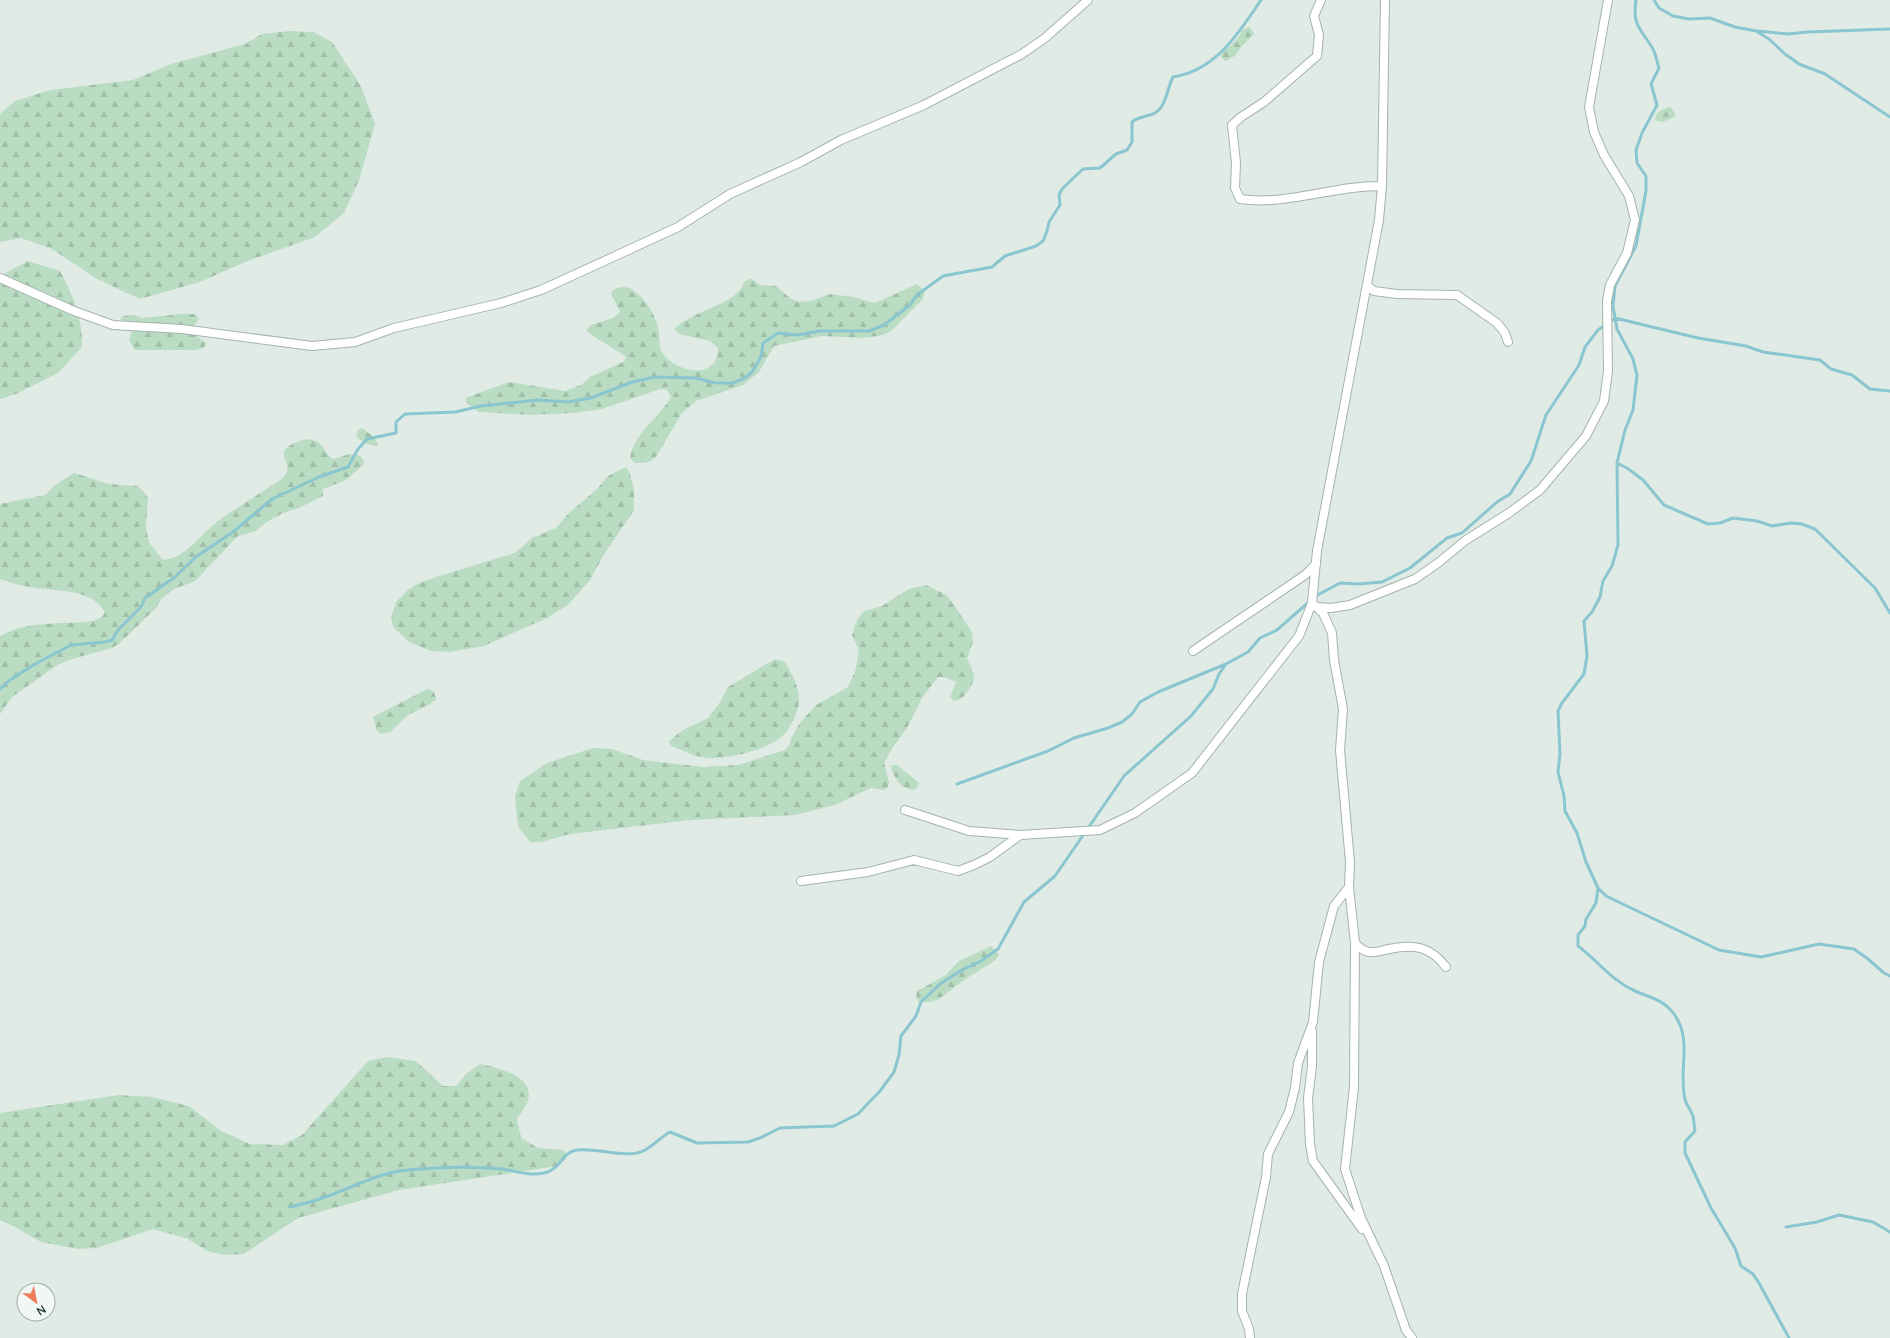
<svg xmlns="http://www.w3.org/2000/svg" width="1890" height="1338" viewBox="0 0 1890 1338" font-family="Lato,sans-serif">
	<defs>
		<pattern id="forest-firs" width="22" height="20" patternUnits="userSpaceOnUse"><rect width="22" height="20" fill="#badcc3"/><path d="M5 1l3.5 6h-7zM16 11l3.5 6h-7z" fill="#a0bea8"/></pattern>
	</defs>
	<rect width="100%" height="100%" fill="#e1ebe6"/>
	<path fill="url(#forest-firs)" d="M 1250,27 L 1254,34 L 1241,47 L 1235,56 L 1225,61 L 1220,56 C 1226,47 1239,41 1242,30 Z
		M 289,31 L 313,32 L 332,42 L 361,86 L 375,124 L 359,180 L 344,213 L 315,237 L 245,262 L 200,282 L 140,299 L 97,279 L 52,249 L 21,238 L 0,242 L 0,114 L 15,101 L 50,90 L 133,80 L 171,64 L 245,44 L 262,34 Z
		M 1668,107 L 1671,107 L 1675,114 L 1674,117 L 1663,122 L 1656,121 L 1655,119 L 1657,113 Z
		M 28,261 L 60,271 C 73,295 83,319 82,347 L 58,373 L 16,394 L 0,399 L 0,276 Z
		M 751,278 L 760,285 L 776,286 L 790,298 L 799,302 L 811,301 L 830,294 L 853,297 L 875,303 L 917,284 L 925,292 L 922,300 L 891,331 L 883,335 L 864,338 L 822,336 L 774,346 L 759,372 L 743,385 L 696,401 L 682,413 L 656,457 L 649,462 L 635,463 L 630,458 C 634,433 659,418 671,397 L 667,390 L 660,389 L 602,409 L 574,413 L 529,415 L 479,412 L 468,404 L 465,398 L 509,382 L 565,391 L 581,385 L 590,377 L 625,361 L 626,357 L 622,354 L 593,336 L 586,330 L 591,325 L 613,318 L 620,312 L 611,293 C 614,288 618,287 624,287 C 640,288 657,316 659,331 C 660,338 658,345 662,352 C 667,360 672,363 681,367 C 687,370 697,372 705,369 C 715,366 718,358 718,348 L 710,341 L 679,334 L 675,330 L 675,328 C 692,311 740,303 744,282 Z
		M 180,314 L 195,314 L 199,318 L 194,326 L 193,334 L 206,343 L 204,348 L 195,350 L 135,350 L 129,340 L 132,331 L 120,319 L 124,316 L 134,315 L 143,318 Z
		M 362,428 L 374,437 L 378,444 L 376,446 L 364,443 L 356,436 L 358,430 Z
		M 306,439 C 328,441 320,452 334,459 L 349,454 L 359,455 L 363,459 L 364,464 L 346,480 L 323,489 L 323,496 L 299,508 L 283,513 L 265,523 L 256,531 L 238,536 L 195,581 L 174,589 L 161,599 L 155,609 L 119,644 L 109,649 L 75,658 L 59,664 L 12,697 L 0,714 L 0,636 C 28,620 62,625 93,621 L 102,617 L 105,612 C 90,587 55,592 30,587 C 20,586 10,582 0,579 L 0,504 L 45,495 L 55,485 L 74,473 L 109,484 L 137,486 L 143,491 L 148,498 L 146,529 L 150,544 L 163,560 C 185,559 200,535 217,522 C 237,507 259,494 279,481 C 281,479 285,476 286,474 C 294,460 266,451 306,439 Z
		M 626,467 L 629,471 L 634,489 L 634,510 L 603,556 L 590,580 L 568,605 L 547,618 L 484,646 L 450,652 L 431,651 L 409,642 L 393,627 L 391,618 L 396,602 L 408,590 L 417,584 L 436,577 L 515,553 L 532,538 L 556,528 L 569,513 L 596,490 L 608,476 Z
		M 926,585 L 947,595 L 972,632 L 973,642 L 967,659 C 973,672 978,677 969,689 C 964,696 963,699 954,701 L 950,697 L 956,682 L 945,677 L 938,677 L 922,698 L 907,728 L 893,747 L 884,763 L 889,782 L 888,787 L 884,790 L 871,788 L 835,805 L 795,815 L 690,820 L 570,834 L 541,842 L 530,842 L 518,826 L 515,796 L 520,781 L 547,763 L 593,748 L 612,749 L 643,760 L 704,767 L 738,765 L 785,750 L 790,744 L 791,738 L 800,723 L 816,705 L 848,687 L 855,672 L 859,650 L 852,635 L 857,620 L 864,611 L 882,606 L 909,589 Z
		M 775,659 L 785,662 C 792,674 800,688 799,702 C 798,713 790,730 781,737 C 764,751 724,761 702,757 C 692,756 681,749 671,746 L 669,741 L 683,730 L 708,718 L 720,702 L 728,687 Z
		M 427,689 C 434,690 435,693 436,699 L 430,704 L 408,715 L 390,732 L 381,734 L 377,731 L 373,717 Z
		M 892,765 L 897,765 L 917,781 L 919,783 L 916,789 C 904,793 894,778 891,768 Z
		M 991,946 L 999,954 L 996,960 L 964,980 L 939,999 L 931,1002 L 919,1002 L 916,998 L 917,991 L 946,975 L 959,961 Z
		M 387,1057 L 416,1061 L 443,1086 L 456,1086 L 467,1073 L 480,1064 C 498,1068 538,1076 527,1103 C 525,1108 520,1114 517,1119 L 521,1138 L 538,1148 L 564,1150 L 566,1159 L 558,1166 L 399,1190 L 298,1218 L 244,1254 L 225,1255 L 207,1251 L 188,1239 L 153,1229 L 97,1248 L 78,1249 L 41,1242 L 13,1226 L 0,1220 L 0,1113 L 119,1095 L 151,1097 L 189,1106 L 221,1131 L 250,1144 L 283,1145 L 302,1135 L 368,1061 Z"/>
	<g fill="none" stroke-linecap="round" stroke-linejoin="round">
		<path stroke="#8ac6cf" stroke-width="3" d="M 1636,0 C 1632,27 1641,28 1653,49 C 1656,55 1657,62 1659,68 L 1651,84 L 1657,105 L 1642,133 L 1636,150 L 1637,163 L 1646,176 L 1646,191 L 1636,246 L 1615,286 L 1613,306 L 1617,329 L 1633,359 L 1637,375 L 1633,410 L 1625,430 L 1617,463 L 1618,545 L 1612,566 L 1603,581 L 1600,597 L 1592,612 L 1584,621 L 1587,656 L 1584,674 L 1562,703 L 1558,711 L 1560,754 L 1558,772 L 1564,796 L 1565,811 L 1577,833 L 1586,862 L 1598,888 L 1596,903 L 1586,919 L 1585,926 L 1578,935 L 1578,946 C 1598,961 1612,981 1635,991 C 1649,997 1664,1000 1674,1014 C 1693,1040 1678,1070 1685,1099 C 1686,1105 1691,1110 1693,1116 C 1694,1120 1694,1126 1695,1131 L 1685,1142 L 1685,1153 L 1711,1208 L 1735,1248 L 1741,1266 L 1753,1274 L 1759,1283 L 1789,1338
			M 1654,0 L 1659,8 L 1673,16 L 1689,19 L 1710,18 L 1735,27 L 1756,31 L 1769,39 L 1785,54 L 1799,64 L 1825,74 L 1890,117
			M 1758,31 L 1788,34 L 1807,32 L 1890,29
			M 1617,463 L 1627,468 L 1643,480 L 1664,505 L 1708,524 L 1720,523 L 1733,518 L 1757,521 L 1772,526 L 1791,523 L 1802,524 L 1815,529 L 1875,588 L 1890,613
			M 1314,597 L 1340,583 L 1359,584 L 1382,582 L 1410,568 L 1447,538 L 1462,533 L 1497,502 L 1510,494 L 1531,461 L 1546,415 L 1579,365 L 1585,347 L 1598,330 L 1615,318 L 1698,338 L 1746,346 L 1763,352 L 1820,360 L 1831,369 L 1852,375 L 1870,389 L 1890,391
			M 0,689 L 10,680 L 35,664 L 71,645 L 105,642 L 112,640 L 118,630 L 141,607 L 145,598 L 175,577 L 197,556 L 233,532 L 272,499 L 319,477 L 348,467 L 358,449 L 367,439 L 396,433 L 396,422 L 405,414 L 455,412 L 481,406 L 538,400 L 568,402 L 591,398 L 632,382 L 655,377 L 695,378 L 716,383 L 733,383 L 745,378 L 752,372 L 761,357 L 763,343 L 778,333 L 797,335 L 820,331 L 869,331 L 884,325 L 909,306 L 917,295 L 943,276 L 992,267 L 1005,256 L 1036,246 L 1043,241 L 1047,231 L 1049,222 L 1060,205 L 1059,195 L 1062,189 L 1083,169 L 1100,168 L 1116,154 L 1127,150 L 1132,142 L 1132,122 C 1139,116 1148,117 1155,113 C 1167,105 1167,88 1173,77 C 1215,71 1239,33 1261,0
			M 957,784 L 1048,751 L 1074,738 L 1108,728 L 1122,722 L 1132,714 L 1140,702 L 1158,692 L 1226,664
			M 1598,888 L 1606,896 L 1719,950 L 1761,957 L 1819,944 L 1854,949 L 1868,959 L 1884,973 L 1890,976
			M 290,1207 C 301,1204 312,1202 322,1198 C 350,1189 379,1172 408,1170 C 439,1167 472,1166 502,1169 C 516,1171 529,1176 544,1173 C 561,1170 561,1152 577,1150 C 595,1147 629,1160 645,1150 C 654,1145 661,1137 670,1132 L 697,1143 L 748,1142 L 760,1138 L 780,1128 L 834,1126 L 858,1114 L 880,1091 L 894,1072 L 899,1055 L 901,1036 L 916,1016 L 921,1002 L 940,984 L 962,970 L 981,961 L 998,949 L 1024,902 L 1055,876 L 1124,776 L 1191,716 L 1213,689 L 1219,674 L 1226,664 L 1248,652 L 1260,638 L 1277,630 L 1310,601
			M 1786,1227 L 1817,1222 L 1839,1215 L 1873,1222 L 1890,1232"/>
		<defs>
			<path id="street" d="M 1321,0 L 1314,16 L 1319,35 L 1317,56 L 1264,102 L 1241,117 L 1232,125 L 1236,163 L 1235,188 L 1240,199 C 1287,206 1335,185 1382,186
				M 0,278 L 74,311 L 113,325 L 182,329 L 312,346 L 355,342 L 394,328 L 501,303 L 541,290 L 624,252 L 678,227 L 730,194 L 801,162 L 841,140 L 924,105 L 1022,54 L 1045,38 L 1088,0
				M 1368,286 L 1374,291 L 1397,294 L 1457,295 L 1497,323 L 1505,333 L 1508,342
				M 1317,607 L 1331,608 L 1350,605 L 1415,579 L 1438,563 L 1466,540 L 1509,513 L 1540,490 L 1586,436 L 1604,401 L 1608,371 L 1607,301 L 1610,285 L 1627,253 L 1635,220 L 1629,196 L 1604,155 L 1594,132 L 1589,107 L 1608,0
				M 1193,651 L 1305,575 L 1316,564
				M 905,810 L 969,831 L 1020,835 L 1100,830 L 1135,813 L 1192,773 L 1299,636 L 1312,603
				M 801,881 L 868,872 L 914,860 L 958,871 L 974,865 L 990,857 L 1020,835
				M 1349,887 L 1355,943 L 1354,1087 L 1345,1169 L 1361,1218 L 1384,1266 L 1406,1330 L 1412,1338
				M 1355,943 C 1359,947 1364,952 1370,952 C 1376,953 1383,950 1389,949 C 1414,944 1430,946 1446,967
				M 1312,1031 L 1312,1066 L 1308,1098 L 1310,1144 L 1313,1161 L 1362,1229
				M 1250,1338 L 1249,1329 L 1242,1311 L 1242,1294 L 1266,1177 L 1268,1154 L 1289,1112 L 1295,1088 L 1298,1063 L 1313,1022 L 1319,962 L 1334,906 L 1349,887 L 1350,862 L 1340,750 L 1343,709 L 1334,660 L 1332,633 L 1323,613 L 1312,603 L 1317,551 L 1379,220 L 1382,186 L 1385,0"/>
		</defs>
		<use href="#street" stroke="#a4b3ad" stroke-width="10"/>
		<use href="#street" stroke="#fff" stroke-width="8"/>
	</g>
	<g transform="translate(36 1302) rotate(148)"><circle r="19" fill="#f1f8f4" stroke="#9eaca7"/>
	<path d="M0-3L7 15L0 10L-7 15Z" fill="#ee7d5c"/>
	<text y="-6" font-size="11" font-weight="bold" text-anchor="middle" fill="#223b34">N</text>
	</g>
</svg>
